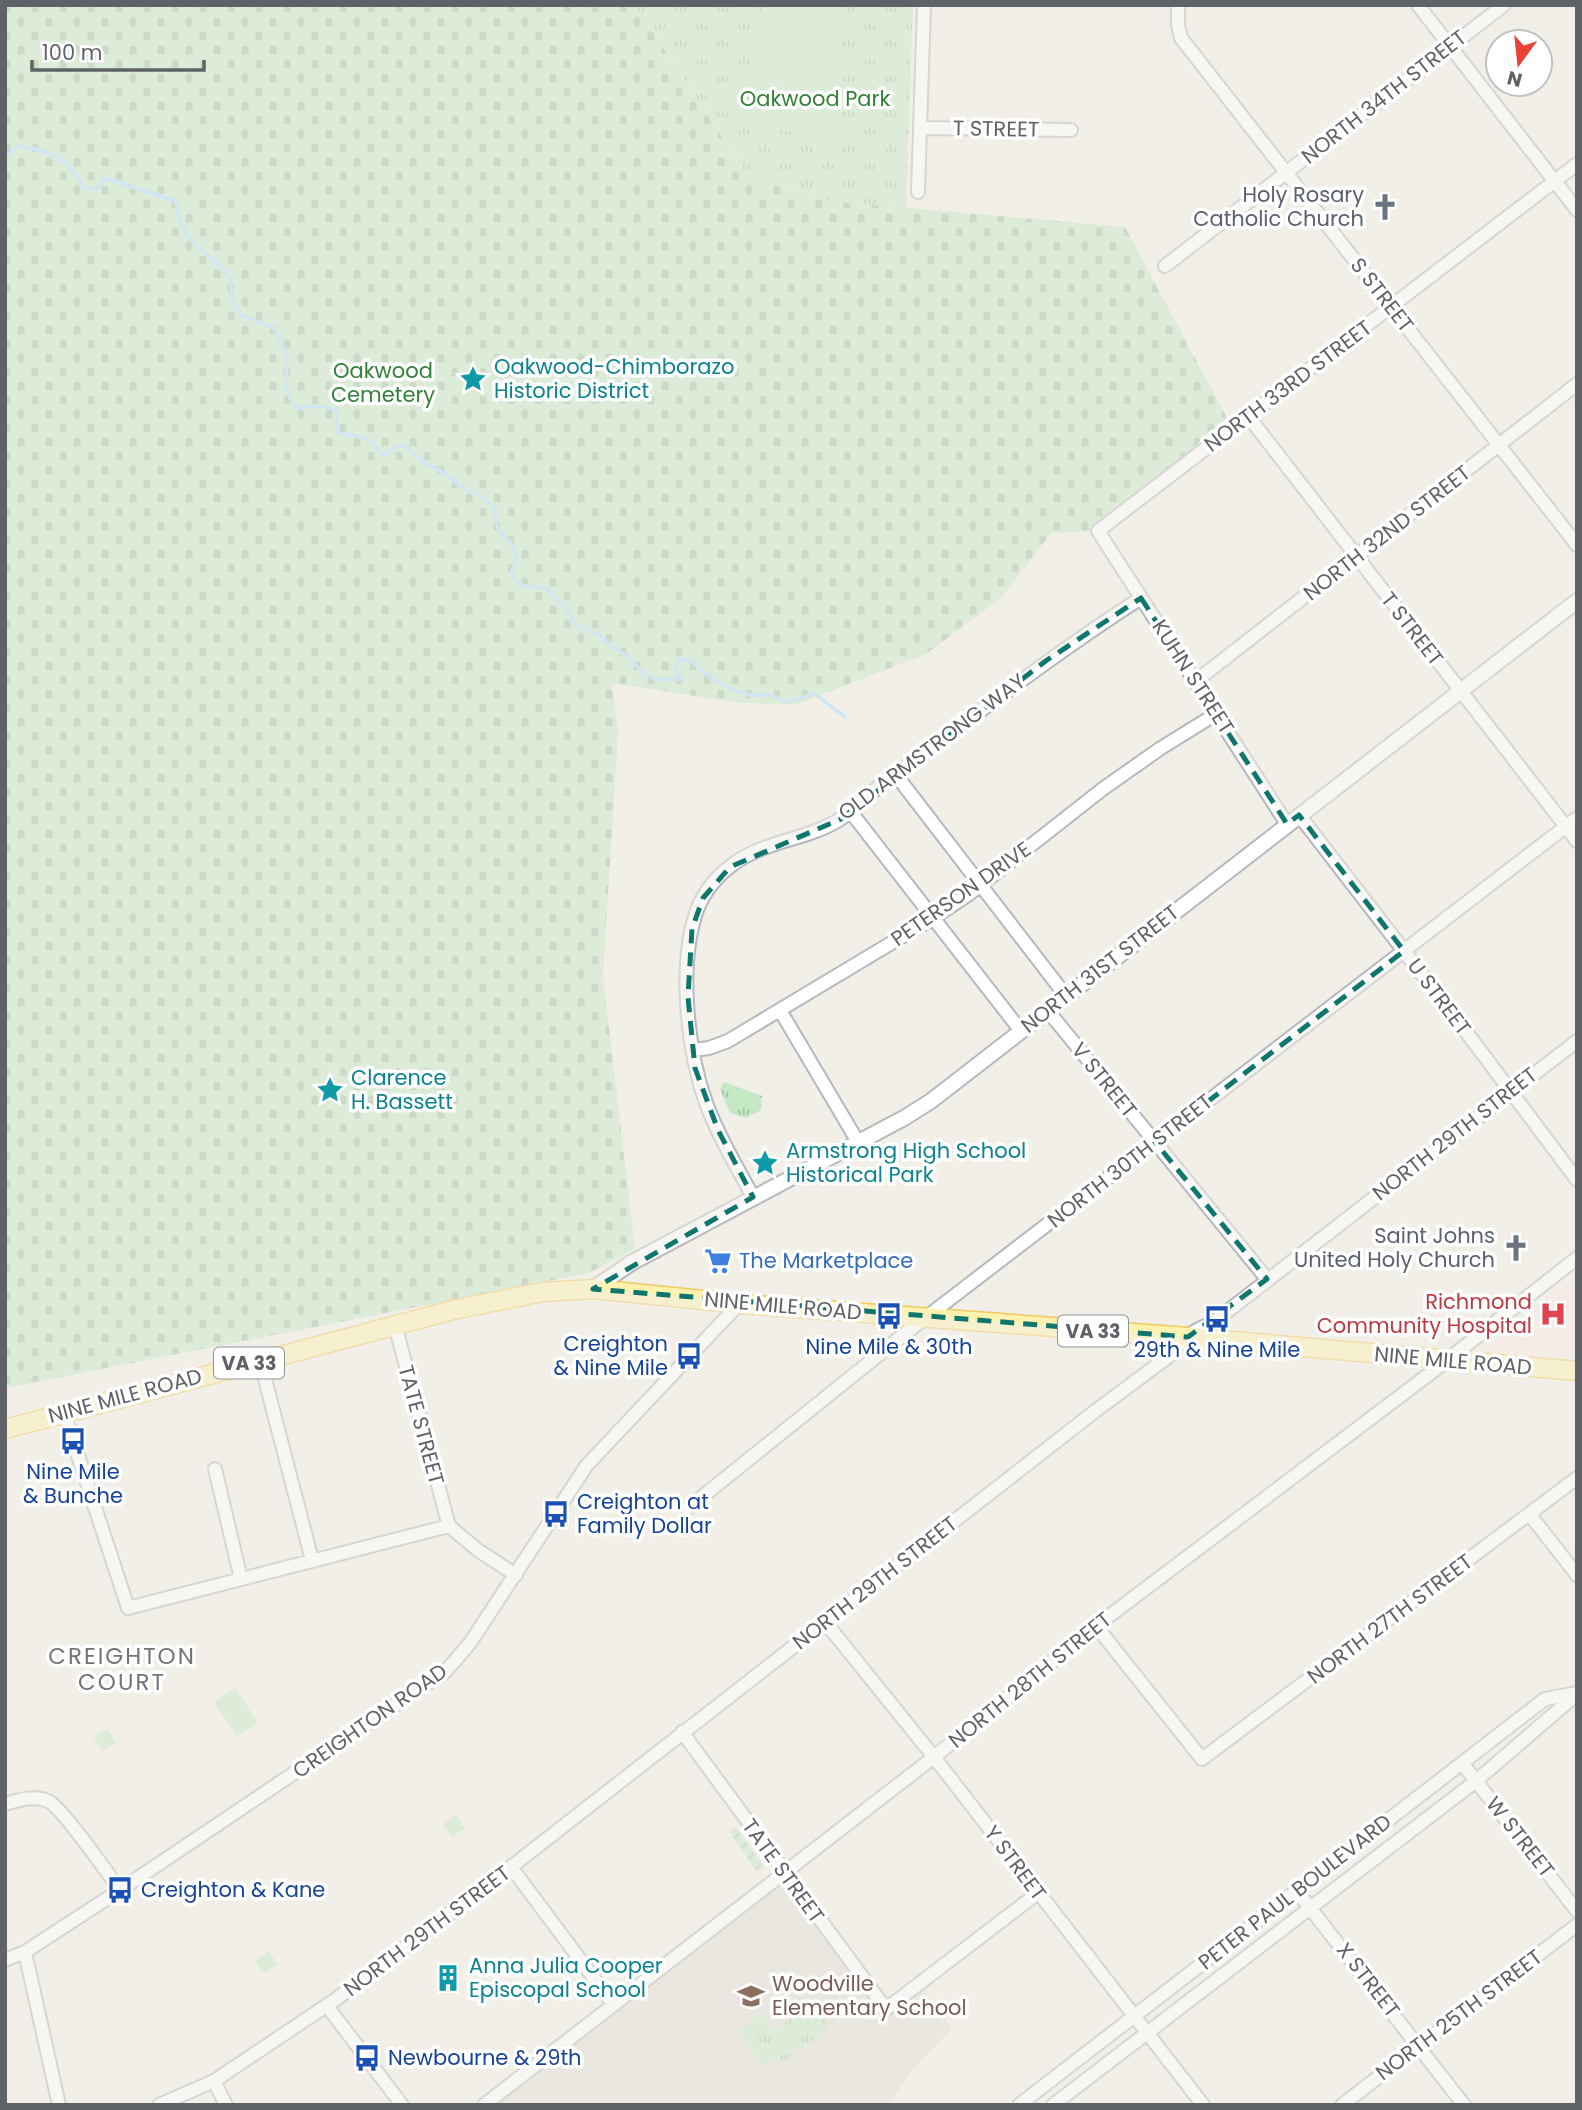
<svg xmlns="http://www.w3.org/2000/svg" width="1582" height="2110" viewBox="0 0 1582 2110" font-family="Poppins,sans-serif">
	<defs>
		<pattern id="cemetery-stones" width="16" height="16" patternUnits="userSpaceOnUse" patternTransform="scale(1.75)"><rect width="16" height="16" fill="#c5e8c5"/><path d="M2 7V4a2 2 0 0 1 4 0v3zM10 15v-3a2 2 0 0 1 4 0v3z" fill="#a3c0a4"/></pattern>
		<pattern id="park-tufts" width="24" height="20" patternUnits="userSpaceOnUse" patternTransform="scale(1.75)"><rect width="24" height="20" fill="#c5e8c5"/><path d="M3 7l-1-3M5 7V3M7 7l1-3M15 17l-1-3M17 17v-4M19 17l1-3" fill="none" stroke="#a3c0a4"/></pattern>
		<pattern id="garden-furrows" width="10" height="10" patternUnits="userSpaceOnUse" patternTransform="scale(1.75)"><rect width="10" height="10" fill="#c5e8c5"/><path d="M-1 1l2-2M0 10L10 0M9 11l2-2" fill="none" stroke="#a3c0a4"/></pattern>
	</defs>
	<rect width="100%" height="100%" fill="#f1efe8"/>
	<path fill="#e1ded6" d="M 785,1872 L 886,2008 L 919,1983 L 952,2028 L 910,2072 L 889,2105 L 484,2105 Z"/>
	<path fill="#fce8e6" d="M 1577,1276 L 1577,1359 L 1480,1351 Z"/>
	<path fill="url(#cemetery-stones)" d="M 5,5 L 635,5 L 746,173 L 774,185 L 829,201 L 1125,227 L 1227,418 L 1098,531 L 1051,533 L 1001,598 L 926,654 L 798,704 L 740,703 L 612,683 L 618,733 L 603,976 L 635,1249 L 589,1273 L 5,1388 Z"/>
	<path fill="url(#park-tufts)" d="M 635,5 L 913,5 L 906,208 L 829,201 L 774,185 L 746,173 Z
		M 724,1082 L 762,1096 L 761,1110 L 745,1118 L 730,1113 L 720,1089 Z
		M 811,2003 L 830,2027 L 786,2060 L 762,2065 L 736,2032 L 762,2013 L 776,2029 Z"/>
	<path fill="url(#garden-furrows)" d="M 736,1827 L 764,1867 L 757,1872 L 729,1831 Z"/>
	<path fill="#c5e8c5" d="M 762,5 L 846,5 L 833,135 L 750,127 Z
		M 235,1688 L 258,1723 L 237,1736 L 214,1702 Z
		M 107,1729 L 116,1743 L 102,1751 L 94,1737 Z
		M 456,1815 L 465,1828 L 452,1837 L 443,1824 Z
		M 268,1951 L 278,1964 L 264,1973 L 255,1961 Z"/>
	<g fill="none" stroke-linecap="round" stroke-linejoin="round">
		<path stroke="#aadaff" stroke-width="3.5" d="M 5,158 L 17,146 C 49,150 69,158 84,188 L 97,189 L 104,178 L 176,201 L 180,223 L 195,245 L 220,265 L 230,277 L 233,302 L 241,315 L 274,328 L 287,356 L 286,390 L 296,409 C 311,406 325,404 338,412 L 336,423 L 339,433 C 355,438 375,434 379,453 L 387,455 L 393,449 L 405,445 L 425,463 L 438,469 L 462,487 L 480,495 L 495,508 C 495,513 495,521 497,526 C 506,546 525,543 511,573 C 517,589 530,586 545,588 L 564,606 L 575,624 L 600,636 L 611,646 L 628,657 L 644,674 L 656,680 L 682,679 L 674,666 L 679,659 L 692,661 L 704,673 L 731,689 L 750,695 L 771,695 L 786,702 L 815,694 L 845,717"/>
		<defs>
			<path id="minor" d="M 1178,5 L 1178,25 L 1181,38 L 1577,545
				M 1418,5 L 1577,210
				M 920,128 L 1071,130
				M 918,192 L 924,5
				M 1165,266 L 1504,5
				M 1248,416 L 1577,841
				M 1196,681 L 1577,384
				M 896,775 L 1066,996
				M 850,811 L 1021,1031
				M 1299,815 L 1458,1021 L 1577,1180
				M 1287,824 L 1098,531 L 1577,164
				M 1048,1011 L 1267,1279
				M 781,1012 L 858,1142
				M 693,1050 L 709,1048 L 728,1041 L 933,918 L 969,894 L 1104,788 L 1161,748 L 1216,714
				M 753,1197 C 737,1167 718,1136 706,1103 C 687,1050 678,963 697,910 C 704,892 717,876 732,865 C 763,841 806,840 839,820 C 855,809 868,794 884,783 C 969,720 1052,655 1141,598
				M 395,1325 L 449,1526 L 479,1551 L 516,1575
				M 260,1360 L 312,1560
				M 64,1413 L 128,1608 L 449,1526
				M 215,1469 L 241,1579
				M 687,1509 L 907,1332 L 1577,818
				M 1530,1515 L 1577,1575
				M 825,1622 L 934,1757 L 1203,2105
				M 1096,1626 L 1202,1759 L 1577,1478
				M 682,1732 L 886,2009 L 1038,1893
				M 1462,1763 L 1577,1911
				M 5,1804 C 19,1800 34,1795 48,1801 C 61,1806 108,1874 120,1890
				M 511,1867 L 614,2005
				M 1296,1890 L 1464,2105
				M 25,1952 L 59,2105
				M 5,1960 L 25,1952 L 120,1890 L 446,1671 L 470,1643 L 587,1465 L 739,1304
				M 327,2006 L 402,2105
				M 214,2081 L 226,2105
				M 159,2105 L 214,2081 L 335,2000 L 511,1867 L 1094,1412 L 1172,1354 C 1180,1341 1196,1328 1211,1324 L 1577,1041
				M 484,2105 L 934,1757 L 1096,1626 L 1432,1372 L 1577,1258
				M 1019,2105 L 1545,1699 L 1577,1693
				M 1053,2105 L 1476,1781 L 1577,1694
				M 1342,2105 L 1577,1925"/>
			<path id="tertiary" d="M 593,1289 L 631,1263 L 904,1118 L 931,1101 L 1577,601"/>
			<path id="primary" d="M 5,1429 L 453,1310 L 543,1292 L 593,1289 L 743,1304 L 1188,1337 L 1577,1371"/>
		</defs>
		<use href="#minor" stroke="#b5b8bc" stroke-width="16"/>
		<use href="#tertiary" stroke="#b5b8bc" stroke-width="18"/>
		<use href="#primary" stroke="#f2c960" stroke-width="21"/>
		<use href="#minor" stroke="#fff" stroke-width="12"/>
		<use href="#tertiary" stroke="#fff" stroke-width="14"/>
		<use href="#primary" stroke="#fff2af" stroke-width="18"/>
	</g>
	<path d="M0 0H1582V2110H0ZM 1141,598 L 1287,824 L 1299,815 L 1404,951 L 1155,1142 L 1267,1279 L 1188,1337 L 593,1289 L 753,1197 L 718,1130 L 695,1068 L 688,997 L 692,929 L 703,898 L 730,867 L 841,819 L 1047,660 Z" fill="#f1efe8" fill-opacity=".55" fill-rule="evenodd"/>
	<path fill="none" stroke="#0f766e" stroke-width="5" stroke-dasharray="14 9" stroke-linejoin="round" d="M 1141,598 L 1287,824 L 1299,815 L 1404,951 L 1155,1142 L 1267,1279 L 1188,1337 L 593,1289 L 753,1197 L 718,1130 L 695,1068 L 688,997 L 692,929 L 703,898 L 730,867 L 841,819 L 1047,660 Z"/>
	<defs>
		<symbol id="church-bare" viewBox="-9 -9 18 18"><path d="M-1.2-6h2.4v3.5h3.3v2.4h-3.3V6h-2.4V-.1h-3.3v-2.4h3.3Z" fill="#6b7280" stroke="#fff" stroke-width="2.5" paint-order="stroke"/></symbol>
		<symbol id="sight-bare" viewBox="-9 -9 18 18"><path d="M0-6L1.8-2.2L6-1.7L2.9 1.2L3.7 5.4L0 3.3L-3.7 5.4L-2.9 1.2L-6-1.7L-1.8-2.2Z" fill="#0f9aa8" stroke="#fff" stroke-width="2.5" paint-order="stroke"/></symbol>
		<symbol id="supermarket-bare" viewBox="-9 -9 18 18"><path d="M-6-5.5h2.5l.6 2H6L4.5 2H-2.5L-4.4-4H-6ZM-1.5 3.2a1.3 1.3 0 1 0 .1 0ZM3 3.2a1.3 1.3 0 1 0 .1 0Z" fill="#3f7fe0" stroke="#fff" stroke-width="2.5" paint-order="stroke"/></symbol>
		<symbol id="hospital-bare" viewBox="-9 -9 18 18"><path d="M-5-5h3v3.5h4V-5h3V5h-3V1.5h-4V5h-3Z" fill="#e0444e" stroke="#fff" stroke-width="2.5" paint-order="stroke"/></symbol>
		<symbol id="bus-bare" viewBox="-9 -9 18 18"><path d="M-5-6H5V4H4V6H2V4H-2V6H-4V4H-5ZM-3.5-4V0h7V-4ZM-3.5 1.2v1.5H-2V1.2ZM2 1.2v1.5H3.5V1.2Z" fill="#1a4fb4" stroke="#fff" stroke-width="2.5" paint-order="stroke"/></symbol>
		<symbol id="building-bare" viewBox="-9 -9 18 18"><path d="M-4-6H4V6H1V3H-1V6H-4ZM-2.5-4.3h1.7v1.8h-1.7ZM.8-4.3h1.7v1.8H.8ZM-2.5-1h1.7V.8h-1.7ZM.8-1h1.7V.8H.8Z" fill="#0f9aa8" stroke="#fff" stroke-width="2.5" paint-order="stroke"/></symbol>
		<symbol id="school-bare" viewBox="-9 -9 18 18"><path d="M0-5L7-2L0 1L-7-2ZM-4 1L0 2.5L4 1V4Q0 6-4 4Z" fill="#8d6e63" stroke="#fff" stroke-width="2.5" paint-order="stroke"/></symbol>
	</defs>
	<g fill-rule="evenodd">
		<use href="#church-bare" x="1366" y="188" width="38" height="38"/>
		<use href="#sight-bare" x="454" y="360" width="38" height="38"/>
		<use href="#sight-bare" x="311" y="1071" width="38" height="38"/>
		<use href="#sight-bare" x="746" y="1144" width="38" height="38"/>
		<use href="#church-bare" x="1497" y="1229" width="38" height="38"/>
		<use href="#supermarket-bare" x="699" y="1242" width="38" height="38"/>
		<use href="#hospital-bare" x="1534" y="1295" width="38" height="38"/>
		<use href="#bus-bare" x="870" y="1297" width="38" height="38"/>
		<use href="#bus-bare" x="1198" y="1300" width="38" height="38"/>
		<use href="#bus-bare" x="670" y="1337" width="38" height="38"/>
		<use href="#bus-bare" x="54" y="1422" width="38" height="38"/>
		<use href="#bus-bare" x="537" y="1495" width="38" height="38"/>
		<use href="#bus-bare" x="101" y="1871" width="38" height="38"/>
		<use href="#building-bare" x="429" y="1959" width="38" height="38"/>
		<use href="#school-bare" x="732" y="1977" width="38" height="38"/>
		<use href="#bus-bare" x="348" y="2039" width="38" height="38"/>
	</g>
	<g text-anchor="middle" stroke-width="7" stroke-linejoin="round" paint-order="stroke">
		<g fill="#fff" stroke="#8f9295" stroke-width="2">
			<rect x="1058" y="1315.5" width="70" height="31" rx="5"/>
			<rect x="214" y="1347.5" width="70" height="31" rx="5"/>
		</g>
		<g font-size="19" font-weight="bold" fill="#5f6368">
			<text x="1093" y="1338">VA 33</text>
			<text x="249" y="1370">VA 33</text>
		</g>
		<g font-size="21" fill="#5f6368" stroke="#fff">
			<text transform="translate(1384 97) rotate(-38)" y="7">NORTH 34TH STREET</text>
			<text transform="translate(996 129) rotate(1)" y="7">T STREET</text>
			<text transform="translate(1382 295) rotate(52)" y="7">S STREET</text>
			<text transform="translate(1288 386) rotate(-37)" y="7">NORTH 33RD STREET</text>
			<text transform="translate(1387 533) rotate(-38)" y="7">NORTH 32ND STREET</text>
			<text transform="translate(1412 629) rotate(52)" y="7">T STREET</text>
			<text transform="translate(1193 677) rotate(57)" y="7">KUHN STREET</text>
			<text transform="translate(932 747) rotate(-37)" y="7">OLD ARMSTRONG WAY</text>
			<text transform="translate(961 894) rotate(-35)" y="7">PETERSON DRIVE</text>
			<text transform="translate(1100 969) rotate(-38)" y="7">NORTH 31ST STREET</text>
			<text transform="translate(1439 997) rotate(53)" y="7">U STREET</text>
			<text transform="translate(1104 1080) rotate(51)" y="7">V STREET</text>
			<text transform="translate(1455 1134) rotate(-38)" y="7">NORTH 29TH STREET</text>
			<text transform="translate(1130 1161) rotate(-38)" y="7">NORTH 30TH STREET</text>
			<text transform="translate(783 1306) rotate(5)" y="7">NINE MILE ROAD</text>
			<text transform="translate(1453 1361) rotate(5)" y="7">NINE MILE ROAD</text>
			<text transform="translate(125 1396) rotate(-15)" y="7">NINE MILE ROAD</text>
			<text transform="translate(421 1425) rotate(75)" y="7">TATE STREET</text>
			<text transform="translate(875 1583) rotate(-38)" y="7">NORTH 29TH STREET</text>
			<text transform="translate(1390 1619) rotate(-37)" y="7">NORTH 27TH STREET</text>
			<text transform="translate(1030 1680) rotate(-39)" y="7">NORTH 28TH STREET</text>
			<text transform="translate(370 1721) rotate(-35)" y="7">CREIGHTON ROAD</text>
			<text transform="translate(1520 1837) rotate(52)" y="7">W STREET</text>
			<text transform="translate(1015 1863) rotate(53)" y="7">Y STREET</text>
			<text transform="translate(783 1871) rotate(54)" y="7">TATE STREET</text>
			<text transform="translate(1295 1892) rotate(-38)" y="7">PETER PAUL BOULEVARD</text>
			<text transform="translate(427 1931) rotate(-37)" y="7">NORTH 29TH STREET</text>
			<text transform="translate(1368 1980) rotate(52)" y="7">X STREET</text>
			<text transform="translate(1459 2015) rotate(-37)" y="7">NORTH 25TH STREET</text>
		</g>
		<g font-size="21" fill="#348238" stroke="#fff">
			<text x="815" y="106">Oakwood Park</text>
			<text x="383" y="378">Oakwood<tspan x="383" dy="24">Cemetery</tspan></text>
		</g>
		<g font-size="21" fill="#5b616d" stroke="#fff" text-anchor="end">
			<text x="1364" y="202">Holy Rosary<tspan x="1364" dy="24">Catholic Church</tspan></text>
			<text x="1495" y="1243">Saint Johns<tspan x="1495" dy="24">United Holy Church</tspan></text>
		</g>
		<g font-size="21" fill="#0d838f" stroke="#fff" text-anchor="start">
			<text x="494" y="374">Oakwood-Chimborazo<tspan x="494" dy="24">Historic District</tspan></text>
			<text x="351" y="1085">Clarence<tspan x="351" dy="24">H. Bassett</tspan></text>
			<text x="786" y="1158">Armstrong High School<tspan x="786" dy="24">Historical Park</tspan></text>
			<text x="469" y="1973">Anna Julia Cooper<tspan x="469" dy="24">Episcopal School</tspan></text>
		</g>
		<g font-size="21" fill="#366cbe" stroke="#fff" text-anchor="start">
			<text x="739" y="1268">The Marketplace</text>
		</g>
		<g font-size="21" fill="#be3a42" stroke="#fff" text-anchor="end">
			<text x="1532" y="1309">Richmond<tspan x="1532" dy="24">Community Hospital</tspan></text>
		</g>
		<g font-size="21" fill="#164399" stroke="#fff">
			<text x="668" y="1351" text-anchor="end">Creighton<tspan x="668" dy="24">&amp; Nine Mile</tspan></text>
			<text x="889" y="1354">Nine Mile &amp; 30th</text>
			<text x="1217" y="1357">29th &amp; Nine Mile</text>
			<text x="73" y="1479">Nine Mile<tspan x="73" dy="24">&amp; Bunche</tspan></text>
			<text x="577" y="1509" text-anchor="start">Creighton at<tspan x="577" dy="24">Family Dollar</tspan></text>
			<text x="141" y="1897" text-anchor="start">Creighton &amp; Kane</text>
			<text x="388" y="2065" text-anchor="start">Newbourne &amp; 29th</text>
		</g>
		<g font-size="21" fill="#785e54" stroke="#fff" text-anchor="start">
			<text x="772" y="1991">Woodville<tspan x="772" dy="24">Elementary School</tspan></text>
		</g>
		<g font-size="23" letter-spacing="2" fill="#70757a" stroke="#fff">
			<text x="122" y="1664">CREIGHTON<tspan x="122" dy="26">COURT</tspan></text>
		</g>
	</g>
	<rect width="1582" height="2110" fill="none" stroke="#5f6368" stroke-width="14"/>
	<g transform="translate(1519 63) rotate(195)"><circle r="33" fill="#ffffff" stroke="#bfc1c3" stroke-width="2"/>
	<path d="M0-5L12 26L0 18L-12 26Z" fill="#ea4335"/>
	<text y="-10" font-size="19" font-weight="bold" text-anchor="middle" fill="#5f6368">N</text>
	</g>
	<path d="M32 60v10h172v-10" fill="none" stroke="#5f6368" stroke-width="3.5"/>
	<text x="42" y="60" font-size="21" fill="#5f6368" stroke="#ffffff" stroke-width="5" paint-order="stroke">100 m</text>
</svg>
